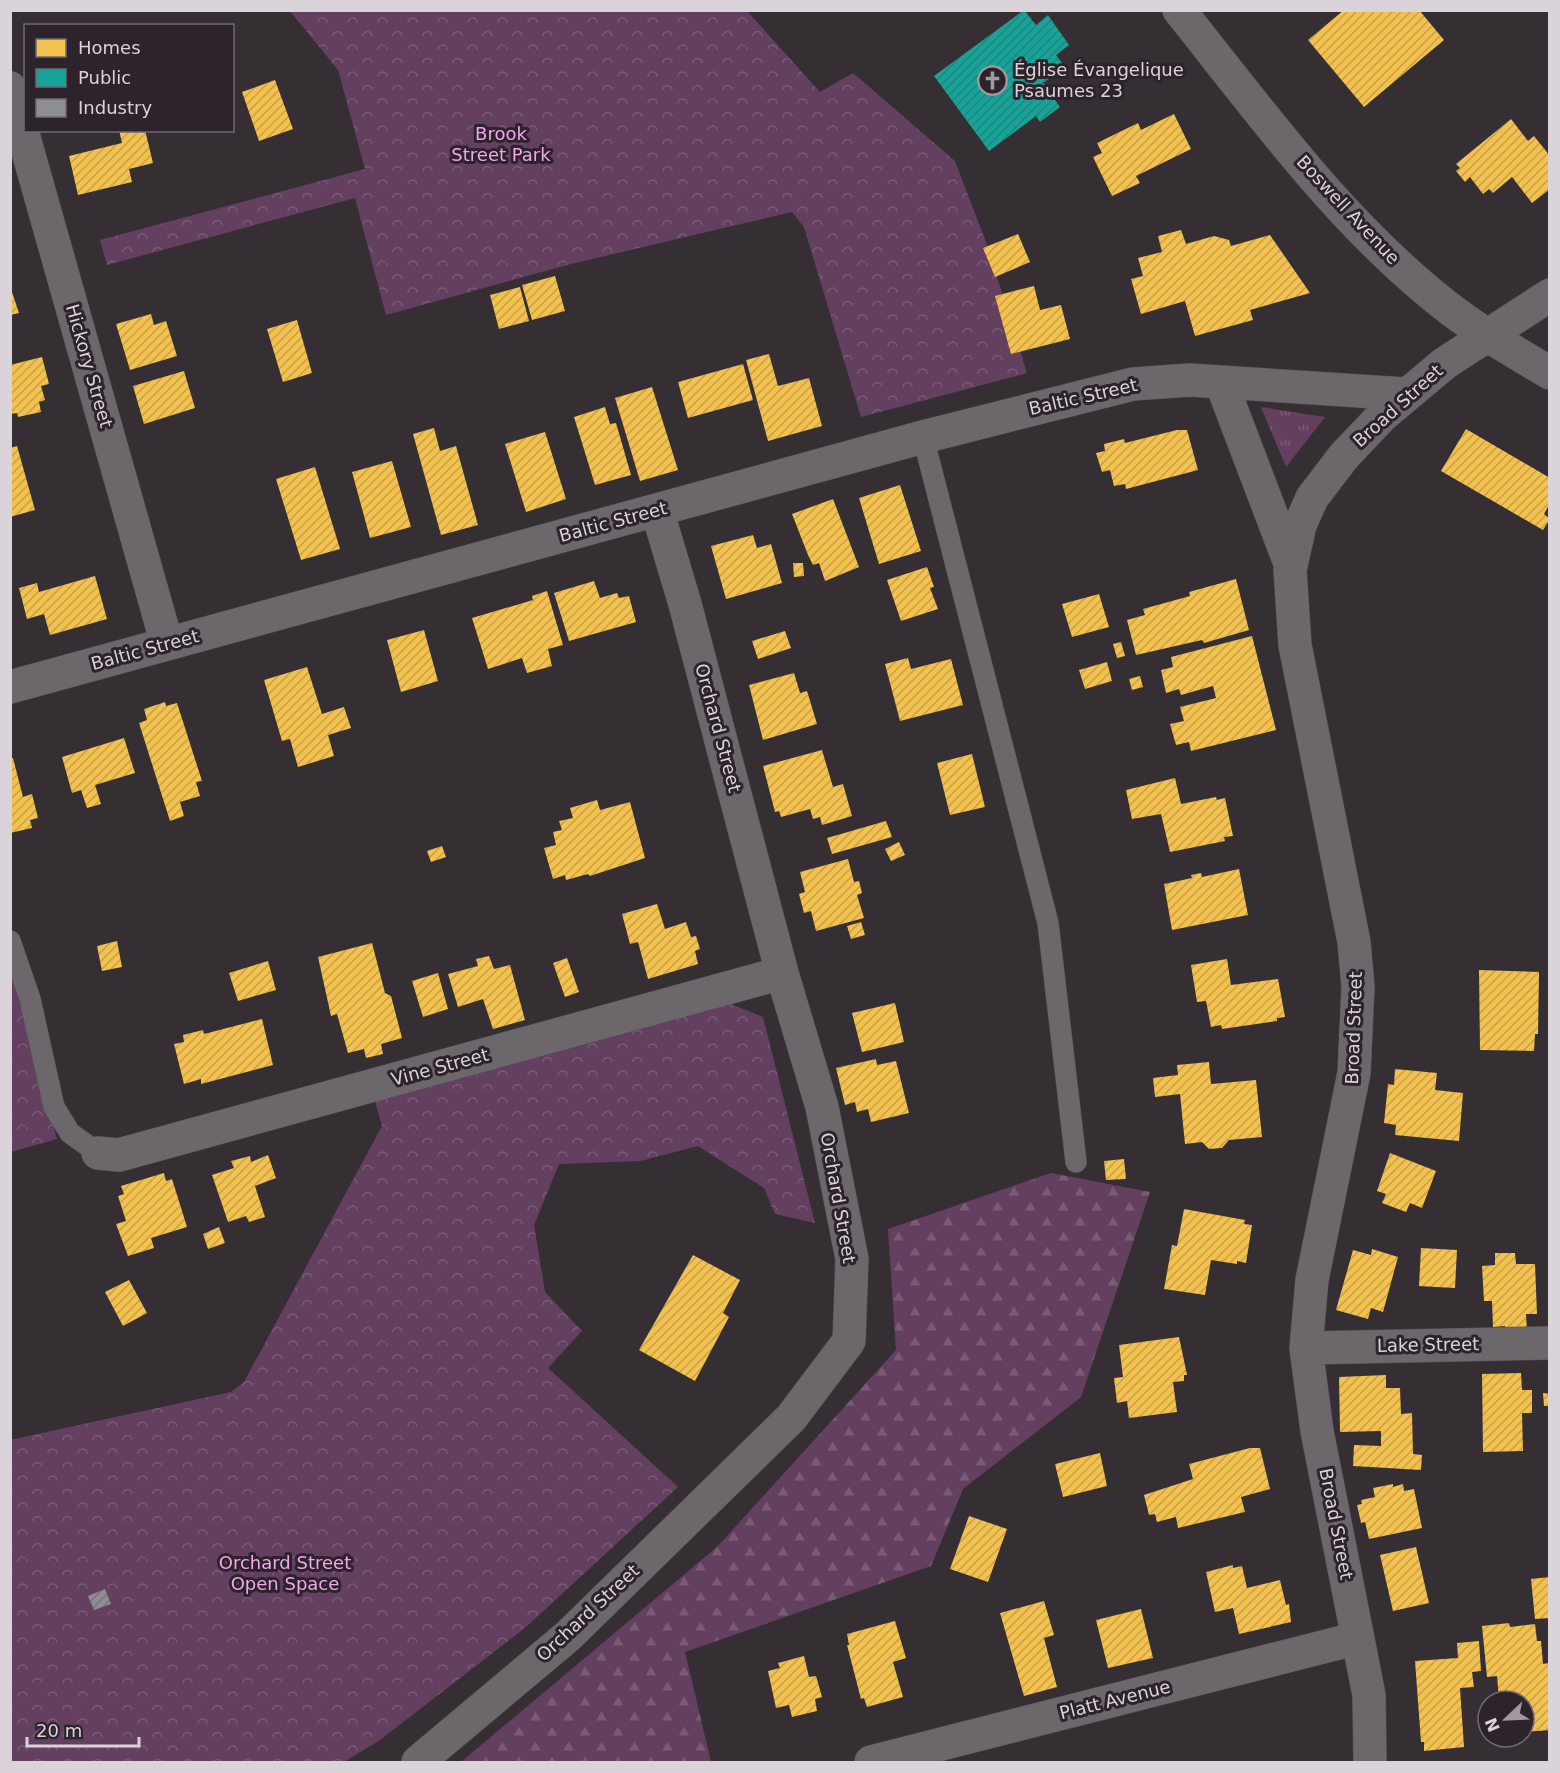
<svg xmlns="http://www.w3.org/2000/svg" width="1560" height="1773" viewBox="0 0 1560 1773" font-family="'DejaVu Sans',sans-serif">
	<defs>
		<pattern id="grass-tufts" width="24" height="20" patternUnits="userSpaceOnUse" patternTransform="scale(1.5)"><rect width="24" height="20" fill="#644060"/><path d="M3 7l-1-3M5 7V3M7 7l1-3M15 17l-1-3M17 17v-4M19 17l1-3" fill="none" stroke="#7a5b76"/></pattern>
		<pattern id="forest-firs" width="22" height="20" patternUnits="userSpaceOnUse" patternTransform="scale(1.5)"><rect width="22" height="20" fill="#644060"/><path d="M5 1l3.5 6h-7zM16 11l3.5 6h-7z" fill="#7a5b76"/></pattern>
		<pattern id="park-crowns" width="20" height="18" patternUnits="userSpaceOnUse" patternTransform="scale(1.5)"><rect width="20" height="18" fill="#644060"/><path d="M2 6a3 3 0 1 1 6 0M12 15a3 3 0 1 1 6 0" fill="none" stroke="#7a5b76"/></pattern>
		<pattern id="homes-hatch" width="6" height="6" patternUnits="userSpaceOnUse" patternTransform="scale(1.5)"><rect width="6" height="6" fill="#f2c14e"/><path d="M-1 1l2-2M0 6l6-6M5 7l2-2" fill="none" stroke="#c6a04b"/></pattern>
		<pattern id="public-hatch" width="6" height="6" patternUnits="userSpaceOnUse" patternTransform="scale(1.5)"><rect width="6" height="6" fill="#17a398"/><path d="M-1 1l2-2M0 6l6-6M5 7l2-2" fill="none" stroke="#24857e"/></pattern>
		<pattern id="industry-hatch" width="6" height="6" patternUnits="userSpaceOnUse" patternTransform="scale(1.5)"><rect width="6" height="6" fill="#8d8d92"/><path d="M-1 1l2-2M0 6l6-6M5 7l2-2" fill="none" stroke="#76767a"/></pattern>
	</defs>
	<rect width="100%" height="100%" fill="#352f34"/>
	<path fill="url(#grass-tufts)" d="M 1261,407 L 1325,417 L 1286,467 Z"/>
	<path fill="url(#forest-firs)" d="M 1051,1173 L 1150,1192 L 1081,1397 L 963,1489 L 931,1566 L 685,1652 L 711,1762 L 461,1762 L 717,1547 L 896,1350 L 888,1229 Z"/>
	<path fill="url(#park-crowns)" d="M 290,11 L 747,11 L 820,92 L 853,73 L 955,161 L 986,242 L 1027,373 L 861,417 L 804,227 L 792,212 L 571,264 L 386,315 L 355,198 L 107,265 L 100,240 L 365,169 L 338,70 Z
		M 10,967 L 57,1139 L 11,1152 Z
		M 731,1004 L 763,1017 L 815,1223 L 775,1214 L 764,1188 L 698,1146 L 640,1161 L 559,1164 L 534,1225 L 545,1292 L 582,1331 L 548,1368 L 678,1487 L 526,1627 L 380,1740 L 344,1762 L 11,1762 L 10,1440 L 231,1392 L 244,1382 L 382,1126 L 373,1094 Z"/>
	<path fill="url(#homes-hatch)" d="M 1344,10 L 1419,10 L 1444,40 L 1364,107 L 1308,40 Z
		M 275,80 L 293,129 L 259,141 L 242,92 Z
		M 1174,114 L 1191,149 L 1136,176 L 1140,183 L 1112,196 L 1093,157 L 1102,153 L 1097,143 L 1138,123 L 1141,130 Z
		M 1511,119 L 1528,141 L 1534,136 L 1550,156 L 1550,189 L 1532,203 L 1512,177 L 1493,193 L 1489,189 L 1483,194 L 1470,177 L 1465,182 L 1456,171 L 1460,168 L 1456,164 Z
		M 119,130 L 145,130 L 153,163 L 129,169 L 132,182 L 78,195 L 69,156 L 122,143 Z
		M 1181,230 L 1186,244 L 1214,236 L 1229,240 L 1231,246 L 1270,235 L 1310,293 L 1250,310 L 1253,320 L 1195,336 L 1185,301 L 1141,314 L 1131,279 L 1143,276 L 1138,258 L 1162,252 L 1158,236 Z
		M 1018,234 L 1030,262 L 995,277 L 983,248 Z
		M 555,276 L 565,311 L 532,320 L 522,285 Z
		M 10,286 L 19,313 L 10,315 Z
		M 1034,286 L 1040,310 L 1061,305 L 1070,339 L 1011,354 L 995,296 Z
		M 520,287 L 529,321 L 499,329 L 490,295 Z
		M 151,314 L 154,325 L 166,321 L 177,356 L 130,370 L 116,324 Z
		M 297,320 L 312,373 L 283,382 L 267,329 Z
		M 769,354 L 778,386 L 809,378 L 822,426 L 768,441 L 746,360 Z
		M 42,357 L 49,384 L 41,386 L 45,400 L 39,402 L 41,412 L 18,417 L 17,413 L 10,414 L 10,365 Z
		M 743,364 L 753,400 L 688,418 L 678,382 Z
		M 184,371 L 195,408 L 144,424 L 133,386 Z
		M 652,387 L 678,470 L 640,481 L 615,398 Z
		M 605,407 L 610,424 L 616,423 L 631,475 L 595,485 L 574,417 Z
		M 434,428 L 440,451 L 456,446 L 478,525 L 441,535 L 413,434 Z
		M 1466,429 L 1550,478 L 1550,503 L 1544,514 L 1550,519 L 1543,530 L 1441,471 Z
		M 1177,430 L 1187,430 L 1198,470 L 1126,489 L 1125,484 L 1114,486 L 1110,470 L 1102,472 L 1096,453 L 1105,451 L 1104,444 L 1124,439 L 1125,443 Z
		M 545,432 L 566,499 L 526,512 L 505,444 Z
		M 17,446 L 35,510 L 10,517 L 10,448 Z
		M 392,461 L 411,527 L 370,538 L 352,472 Z
		M 315,467 L 340,549 L 301,560 L 276,479 Z
		M 900,485 L 921,551 L 879,564 L 859,498 Z
		M 833,499 L 859,567 L 825,581 L 819,563 L 813,565 L 808,555 L 792,514 Z
		M 753,535 L 757,548 L 771,544 L 782,583 L 726,599 L 711,546 Z
		M 793,563 L 803,563 L 804,576 L 794,577 Z
		M 927,567 L 934,587 L 930,588 L 938,609 L 901,621 L 887,580 Z
		M 95,576 L 107,619 L 50,635 L 44,614 L 27,619 L 19,588 L 37,583 L 39,592 Z
		M 1236,579 L 1249,630 L 1204,643 L 1202,640 L 1136,655 L 1127,620 L 1145,615 L 1143,609 L 1190,596 L 1189,592 Z
		M 594,581 L 600,598 L 617,593 L 619,598 L 629,596 L 636,622 L 569,641 L 554,593 Z
		M 547,591 L 563,645 L 548,649 L 552,666 L 527,673 L 522,658 L 488,669 L 472,618 L 533,600 L 532,596 Z
		M 1099,594 L 1109,627 L 1072,637 L 1062,604 Z
		M 424,630 L 438,681 L 401,692 L 387,640 Z
		M 785,631 L 791,648 L 758,659 L 752,641 Z
		M 1252,636 L 1276,730 L 1191,751 L 1189,742 L 1176,745 L 1170,724 L 1184,721 L 1180,707 L 1216,698 L 1213,686 L 1181,695 L 1179,689 L 1166,693 L 1161,670 L 1173,667 L 1171,657 Z
		M 1121,642 L 1125,656 L 1117,658 L 1113,644 Z
		M 908,658 L 911,669 L 951,659 L 963,705 L 900,721 L 885,664 Z
		M 1107,662 L 1112,681 L 1085,689 L 1079,670 Z
		M 307,667 L 322,714 L 344,707 L 351,728 L 328,735 L 334,756 L 298,767 L 290,739 L 282,741 L 264,680 Z
		M 794,673 L 800,693 L 807,691 L 817,724 L 763,740 L 749,685 Z
		M 1140,676 L 1143,687 L 1132,690 L 1129,679 Z
		M 165,702 L 166,706 L 177,703 L 202,781 L 196,782 L 200,796 L 180,802 L 184,816 L 170,821 L 139,723 L 147,720 L 144,709 Z
		M 124,738 L 135,773 L 95,785 L 101,804 L 87,808 L 81,790 L 72,793 L 62,757 Z
		M 822,750 L 833,787 L 843,784 L 852,816 L 822,825 L 820,817 L 813,819 L 810,809 L 781,817 L 779,811 L 775,812 L 763,766 Z
		M 972,754 L 985,807 L 950,815 L 937,763 Z
		M 13,758 L 23,797 L 32,794 L 38,818 L 30,820 L 32,828 L 10,833 L 10,759 Z
		M 1175,778 L 1181,804 L 1216,797 L 1217,800 L 1225,798 L 1233,836 L 1224,837 L 1225,841 L 1170,852 L 1161,814 L 1132,819 L 1126,790 Z
		M 597,800 L 600,810 L 630,802 L 645,858 L 590,876 L 588,874 L 566,880 L 565,875 L 553,879 L 544,848 L 556,845 L 553,832 L 562,830 L 559,821 L 573,818 L 570,808 Z
		M 886,821 L 892,837 L 832,854 L 827,838 Z
		M 899,842 L 905,855 L 891,861 L 885,849 Z
		M 442,846 L 446,857 L 431,862 L 427,851 Z
		M 848,859 L 854,882 L 859,881 L 862,893 L 857,895 L 864,918 L 816,931 L 811,911 L 804,913 L 799,894 L 805,892 L 800,872 Z
		M 1239,869 L 1248,915 L 1172,930 L 1164,884 L 1192,878 L 1191,875 L 1201,873 L 1202,877 Z
		M 657,904 L 665,929 L 686,922 L 691,937 L 696,936 L 700,949 L 695,951 L 698,964 L 648,979 L 638,942 L 630,944 L 622,914 Z
		M 861,922 L 865,935 L 851,939 L 847,926 Z
		M 117,941 L 122,967 L 102,971 L 97,946 Z
		M 372,943 L 385,993 L 391,996 L 402,1038 L 381,1044 L 383,1054 L 366,1058 L 364,1049 L 348,1053 L 337,1014 L 331,1016 L 318,957 Z
		M 489,956 L 494,969 L 510,965 L 525,1020 L 493,1029 L 483,999 L 458,1007 L 448,974 L 478,966 L 476,959 Z
		M 567,958 L 579,992 L 565,997 L 553,963 Z
		M 1227,959 L 1231,985 L 1278,979 L 1285,1017 L 1277,1018 L 1277,1021 L 1222,1029 L 1221,1025 L 1211,1027 L 1206,1001 L 1197,1002 L 1191,965 Z
		M 268,961 L 276,990 L 238,1001 L 229,973 Z
		M 1479,970 L 1539,972 L 1538,1034 L 1535,1034 L 1534,1051 L 1480,1050 Z
		M 438,973 L 448,1009 L 423,1017 L 412,981 Z
		M 895,1003 L 904,1042 L 862,1052 L 852,1013 Z
		M 262,1019 L 273,1065 L 201,1084 L 201,1079 L 184,1084 L 174,1044 L 184,1042 L 183,1035 L 203,1030 L 204,1034 Z
		M 876,1059 L 877,1065 L 896,1061 L 909,1113 L 871,1122 L 868,1109 L 857,1112 L 855,1102 L 845,1105 L 836,1068 Z
		M 1209,1062 L 1211,1084 L 1256,1080 L 1262,1137 L 1229,1140 L 1222,1148 L 1209,1149 L 1202,1142 L 1185,1144 L 1180,1094 L 1155,1097 L 1153,1078 L 1178,1075 L 1177,1065 Z
		M 1395,1069 L 1437,1073 L 1435,1090 L 1463,1093 L 1459,1141 L 1395,1135 L 1396,1125 L 1384,1123 L 1388,1084 L 1394,1085 Z
		M 1390,1153 L 1436,1171 L 1422,1208 L 1410,1203 L 1406,1212 L 1382,1203 L 1386,1194 L 1377,1191 Z
		M 268,1155 L 276,1178 L 255,1186 L 265,1217 L 249,1222 L 246,1216 L 228,1222 L 212,1175 L 234,1168 L 231,1161 L 250,1156 L 251,1162 Z
		M 1124,1159 L 1126,1179 L 1106,1180 L 1104,1161 Z
		M 164,1173 L 166,1181 L 172,1179 L 187,1227 L 151,1238 L 154,1248 L 128,1256 L 116,1224 L 126,1221 L 118,1196 L 124,1194 L 121,1186 Z
		M 1184,1209 L 1245,1220 L 1244,1224 L 1252,1225 L 1246,1263 L 1237,1261 L 1237,1264 L 1211,1260 L 1205,1295 L 1164,1289 L 1172,1245 L 1177,1246 Z
		M 219,1227 L 225,1243 L 208,1249 L 203,1234 Z
		M 1421,1248 L 1457,1250 L 1455,1288 L 1419,1286 Z
		M 1372,1249 L 1398,1257 L 1383,1312 L 1371,1308 L 1368,1319 L 1336,1310 L 1353,1250 L 1371,1255 Z
		M 1495,1253 L 1515,1253 L 1516,1264 L 1535,1264 L 1537,1314 L 1526,1314 L 1527,1332 L 1506,1332 L 1505,1326 L 1493,1327 L 1492,1301 L 1484,1301 L 1482,1266 L 1495,1265 Z
		M 693,1255 L 740,1280 L 723,1313 L 729,1317 L 695,1381 L 639,1350 Z
		M 129,1280 L 147,1313 L 123,1326 L 105,1292 Z
		M 1179,1337 L 1187,1375 L 1184,1375 L 1184,1381 L 1173,1382 L 1177,1412 L 1129,1418 L 1127,1401 L 1117,1403 L 1114,1378 L 1123,1377 L 1119,1345 Z
		M 1521,1373 L 1522,1390 L 1532,1390 L 1532,1413 L 1522,1413 L 1523,1451 L 1483,1452 L 1482,1374 Z
		M 1386,1375 L 1386,1388 L 1400,1388 L 1401,1414 L 1412,1413 L 1413,1454 L 1422,1455 L 1421,1470 L 1353,1466 L 1354,1445 L 1381,1446 L 1381,1431 L 1340,1432 L 1339,1377 Z
		M 1543,1393 L 1550,1394 L 1550,1406 L 1544,1406 Z
		M 1250,1448 L 1260,1448 L 1270,1489 L 1241,1497 L 1245,1512 L 1178,1528 L 1176,1517 L 1157,1522 L 1155,1514 L 1149,1515 L 1144,1495 L 1193,1479 L 1189,1464 Z
		M 1100,1453 L 1107,1486 L 1063,1497 L 1055,1464 Z
		M 1393,1484 L 1393,1487 L 1403,1484 L 1404,1491 L 1414,1489 L 1422,1528 L 1369,1539 L 1365,1522 L 1361,1523 L 1357,1505 L 1362,1504 L 1361,1500 L 1375,1497 L 1373,1488 Z
		M 969,1516 L 1007,1529 L 988,1582 L 950,1569 Z
		M 1416,1547 L 1429,1603 L 1393,1611 L 1380,1555 Z
		M 1233,1565 L 1233,1568 L 1242,1566 L 1247,1588 L 1280,1580 L 1286,1605 L 1289,1604 L 1291,1622 L 1239,1634 L 1233,1608 L 1215,1612 L 1206,1572 Z
		M 1550,1577 L 1550,1618 L 1535,1619 L 1531,1579 Z
		M 1044,1601 L 1054,1635 L 1044,1638 L 1057,1687 L 1024,1696 L 1000,1613 Z
		M 1141,1609 L 1153,1658 L 1108,1668 L 1096,1620 Z
		M 895,1621 L 906,1658 L 893,1662 L 903,1697 L 867,1707 L 864,1698 L 861,1699 L 847,1645 L 849,1645 L 847,1634 Z
		M 1509,1623 L 1510,1627 L 1535,1624 L 1537,1641 L 1541,1641 L 1543,1664 L 1549,1663 L 1550,1730 L 1524,1732 L 1524,1701 L 1499,1699 L 1497,1676 L 1487,1677 L 1482,1626 Z
		M 1479,1641 L 1481,1671 L 1472,1672 L 1474,1687 L 1460,1688 L 1464,1747 L 1424,1751 L 1424,1742 L 1421,1742 L 1415,1661 L 1458,1658 L 1457,1643 Z
		M 804,1656 L 809,1677 L 816,1676 L 822,1697 L 815,1699 L 817,1711 L 792,1717 L 789,1705 L 776,1708 L 768,1671 L 780,1668 L 778,1663 Z"/>
	<path fill="url(#public-hatch)" d="M 1024,10 L 1036,25 L 1048,15 L 1069,45 L 1056,55 L 1065,67 L 1043,83 L 1060,107 L 1040,122 L 1036,116 L 989,151 L 934,76 Z"/>
	<path fill="url(#industry-hatch)" d="M 105,1589 L 111,1604 L 94,1610 L 88,1596 Z"/>
	<g fill="none" stroke-linecap="round" stroke-linejoin="round">
		<defs>
			<path id="lane" d="M 923,437 L 1048,923 L 1076,1162
				M 10,941 L 30,999 L 54,1107 L 70,1133 L 98,1153"/>
			<path id="street" d="M 10,88 L 167,644
				M 1221,382 L 1291,566
				M 10,687 L 923,437 L 1133,384 L 1190,380 L 1406,394
				M 98,1153 L 119,1155 L 782,973
				M 1306,1348 L 1550,1343
				M 418,1762 L 568,1636 L 791,1418 L 849,1341 L 852,1259 L 822,1107 L 782,973 L 685,604 L 657,510
				M 871,1762 L 1358,1638
				M 1370,1762 L 1369,1695 L 1317,1431 L 1306,1348 L 1312,1280 L 1354,1073 L 1358,987 L 1354,942 L 1295,645 L 1290,570 L 1300,525 L 1312,498 L 1344,456 L 1383,415 L 1445,363 L 1550,295"/>
			<path id="secondary" d="M 1179,10 C 1259,110 1336,217 1436,298 C 1471,327 1511,350 1550,373"/>
		</defs>
		<use href="#lane" stroke="#524c51" stroke-width="22"/>
		<use href="#street" stroke="#524c51" stroke-width="34"/>
		<use href="#secondary" stroke="#524c51" stroke-width="34"/>
		<use href="#lane" stroke="#6c676b" stroke-width="21"/>
		<use href="#street" stroke="#6c676b" stroke-width="33"/>
		<use href="#secondary" stroke="#6c676b" stroke-width="33"/>
	</g>
	<defs>
		<symbol id="church-ring" viewBox="-11 -11 22 22"><circle r="9.5" fill="#2d232c" stroke="#a09a9f" stroke-width="1.5"/><path d="M-1.2-6h2.4v3.5h3.3v2.4h-3.3V6h-2.4V-.1h-3.3v-2.4h3.3Z" fill="#a09a9f"/></symbol>
	</defs>
	<g fill-rule="evenodd">
		<use href="#church-ring" x="976" y="64" width="33" height="33"/>
	</g>
	<g text-anchor="middle" stroke-width="6" stroke-linejoin="round" paint-order="stroke">
		<g font-size="18" fill="#dad3d9" stroke="#2d232c" text-anchor="start">
			<text x="1014" y="76">Église Évangelique<tspan x="1014" dy="21">Psaumes 23</tspan></text>
		</g>
		<g font-size="18" fill="#f1a7ea" stroke="#2d232c">
			<text x="501" y="140">Brook<tspan x="501" dy="21">Street Park</tspan></text>
			<text x="285" y="1569">Orchard Street<tspan x="285" dy="21">Open Space</tspan></text>
		</g>
		<g font-size="18" fill="#dad3d9" stroke="#2d232c">
			<text transform="translate(1348 210) rotate(47)" y="6">Boswell Avenue</text>
			<text transform="translate(89 366) rotate(74)" y="6">Hickory Street</text>
			<text transform="translate(1083 397) rotate(-13)" y="6">Baltic Street</text>
			<text transform="translate(1398 406) rotate(-42)" y="6">Broad Street</text>
			<text transform="translate(613 522) rotate(-15)" y="6">Baltic Street</text>
			<text transform="translate(145 650) rotate(-15)" y="6">Baltic Street</text>
			<text transform="translate(718 728) rotate(75)" y="6">Orchard Street</text>
			<text transform="translate(1354 1028) rotate(-88)" y="6">Broad Street</text>
			<text transform="translate(440 1067) rotate(-15)" y="6">Vine Street</text>
			<text transform="translate(838 1198) rotate(80)" y="6">Orchard Street</text>
			<text transform="translate(1428 1345) rotate(-1)" y="6">Lake Street</text>
			<text transform="translate(1336 1524) rotate(79)" y="6">Broad Street</text>
			<text transform="translate(588 1613) rotate(-43)" y="6">Orchard Street</text>
			<text transform="translate(1115 1700) rotate(-14)" y="6">Platt Avenue</text>
		</g>
	</g>
	<rect width="1560" height="1773" fill="none" stroke="#dad3d9" stroke-width="24"/>
	<rect x="24" y="24" width="210" height="108" fill="#2d232c" stroke="#726971" stroke-width="1.5"/>
	<rect x="36" y="39" width="30" height="18" fill="#f2c14e" stroke="#726971" stroke-width="1.5"/>
	<text x="78" y="54" font-size="18" fill="#dad3d9">Homes</text>
	<rect x="36" y="69" width="30" height="18" fill="#17a398" stroke="#726971" stroke-width="1.5"/>
	<text x="78" y="84" font-size="18" fill="#dad3d9">Public</text>
	<rect x="36" y="99" width="30" height="18" fill="#8d8d92" stroke="#726971" stroke-width="1.5"/>
	<text x="78" y="114" font-size="18" fill="#dad3d9">Industry</text>
	<g transform="translate(1506 1719) rotate(247)"><circle r="28" fill="#2d232c" stroke="#726971" stroke-width="1.5"/>
	<path d="M0-4.5L10 22L0 15L-10 22Z" fill="#a09a9f"/>
	<text y="-9" font-size="16" font-weight="bold" text-anchor="middle" fill="#dad3d9">N</text>
	</g>
	<path d="M27 1737v9h112v-9" fill="none" stroke="#dad3d9" stroke-width="3"/>
	<text x="36" y="1737" font-size="18" fill="#dad3d9" stroke="#2d232c" stroke-width="4.5" paint-order="stroke">20 m</text>
</svg>
